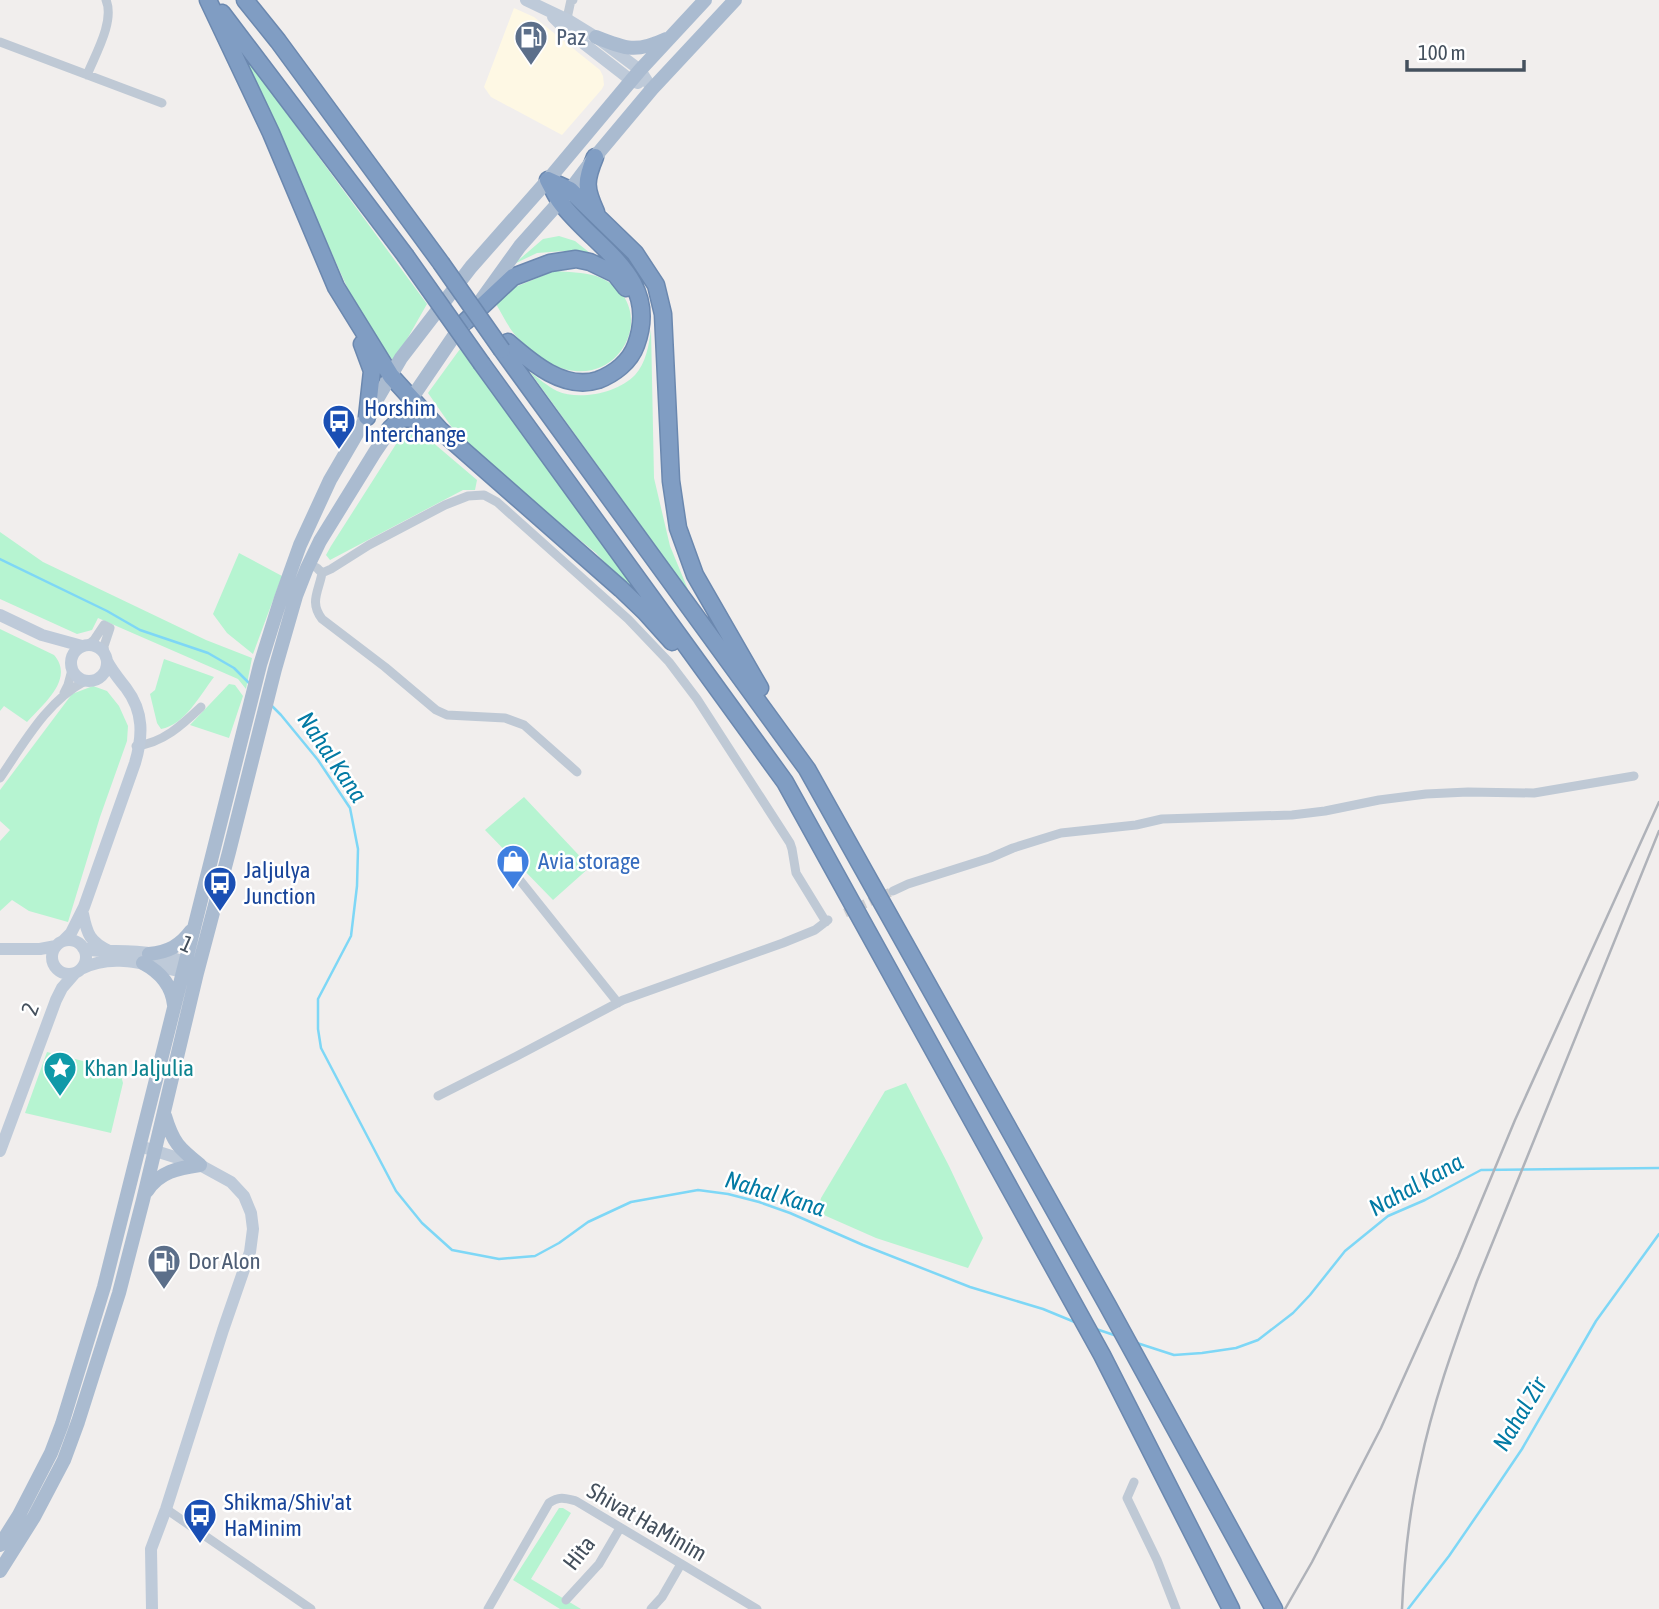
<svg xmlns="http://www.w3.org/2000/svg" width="1659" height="1609" viewBox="0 0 1659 1609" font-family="'Asap Condensed',sans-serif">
	<rect width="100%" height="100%" fill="#f1eeed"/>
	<path fill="#fef8e4" d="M 514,8 L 534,17 L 600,70 L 603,76 L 604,85 L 602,89 L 562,135 L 491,97 L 484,87 Z"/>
	<path fill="#b6f4d1" d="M 240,50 L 427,304 L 394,362 L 373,333 L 347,287 Z
		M 559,236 L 575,241 L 590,253 L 564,251 L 537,253 L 514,264 L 543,239 Z
		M 554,271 C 568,272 583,272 596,276 C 677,305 604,432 516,336 C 508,327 502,314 496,304 L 513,288 Z
		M 651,329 L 654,478 L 670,546 L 689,592 L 530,372 C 538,378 547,386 557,391 C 579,401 618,393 635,375 C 646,363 649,345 651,329 Z
		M 460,349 L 664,627 L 596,553 L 520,492 L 453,429 L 428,393 Z
		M 416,433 L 424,435 L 477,480 L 475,490 L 463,490 L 330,560 L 326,555 L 331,546 L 398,441 L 409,435 Z
		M 0,532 L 43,562 L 206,640 L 252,658 L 246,689 L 238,679 L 98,618 L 92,630 L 77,634 L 0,599 Z
		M 239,553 L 282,576 L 253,654 L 227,633 L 213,614 Z
		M 0,629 L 54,655 C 75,679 43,704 27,722 L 4,706 L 0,711 Z
		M 164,659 L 214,677 C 200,695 185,725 161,729 L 157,723 L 150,694 L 155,690 Z
		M 229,684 L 235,685 L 243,696 L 229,738 L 190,725 Z
		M 93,686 L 107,691 L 119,706 L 128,726 L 127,741 L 100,817 L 68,922 L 29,911 L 12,900 L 0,911 L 0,841 L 10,830 L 0,821 L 0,790 L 72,694 Z
		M 524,797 L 590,867 L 553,900 L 485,830 Z
		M 47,1052 L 115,1069 L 120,1072 L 123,1083 L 111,1133 L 25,1113 Z
		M 906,1083 L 949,1166 L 983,1238 L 968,1268 L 876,1238 L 817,1212 L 821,1198 L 885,1091 Z
		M 559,1508 L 563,1508 L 571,1513 L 531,1579 L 581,1609 L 560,1609 L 513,1580 Z"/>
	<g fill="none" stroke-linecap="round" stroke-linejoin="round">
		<path stroke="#7ed7f6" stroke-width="2.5" d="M 0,559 L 107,611 L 140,630 L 208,653 L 234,668 L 249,683
			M 271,705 L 281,715 L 318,760 L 350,808 L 358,849 L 357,886 L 351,936 L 318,999 L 318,1029 L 321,1048 L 396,1191 L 422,1223 L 452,1250 L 499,1259 L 535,1256 L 559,1243 L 588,1222 L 631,1202 L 698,1190 L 728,1194 L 759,1202 L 790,1213 L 863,1245 L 970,1287 L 1043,1309 L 1077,1323
			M 1093,1328 L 1117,1336
			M 1137,1343 L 1174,1355 L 1202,1353 L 1236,1348 L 1258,1340 L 1293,1313 L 1310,1295 L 1345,1251 L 1388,1216 L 1425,1200 L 1481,1170 L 1659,1168
			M 1408,1609 L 1449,1556 L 1493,1492 L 1522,1449 L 1596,1321 L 1659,1234"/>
		<path stroke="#ceced0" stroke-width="9" stroke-dasharray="9 4.5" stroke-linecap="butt" d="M 845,913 L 893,891"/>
		<defs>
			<path id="highway" d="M 208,0 L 271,133 L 336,287 L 391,376 L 440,430 L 621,589 L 645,612 L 672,642
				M 245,0 L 278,41 L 441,263
				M 222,13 L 405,255
				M 595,157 C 585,181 585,188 596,212
				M 548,180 L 570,190 L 635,253 L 656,285 L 663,314 L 671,481 L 678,528 L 695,575 L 760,688
				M 466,321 L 513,277 L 550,263 L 576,259 L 590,262 L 615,274 L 626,288
				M 508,342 C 531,362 564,391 598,380 C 614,374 630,362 636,345 C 661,277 596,249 561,203 C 556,197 552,187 548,180
				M 362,344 L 372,371 L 367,417
				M 502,350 L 807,769 L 1108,1306 L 1274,1609
				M 482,364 L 785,782 L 1102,1355 L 1231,1609
				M 390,429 L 402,418 L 414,419 L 435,428"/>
		</defs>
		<use href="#highway" stroke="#6b88af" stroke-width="19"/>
		<path stroke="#bfc9d5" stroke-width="9" d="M 566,23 L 571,0 L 573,0
			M 0,42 L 162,103
			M 87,75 C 95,55 115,21 106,0
			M 309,564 L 317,568 L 322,573 C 319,591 309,602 322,619 L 385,667 L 436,710 L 447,715 L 505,718 L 524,725 L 577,772
			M 322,573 L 331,569 L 369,545 L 445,505 L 468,496 L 484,495 L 497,502 L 628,619 L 669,662 L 697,699 L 790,843 L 792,849 L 796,873 L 826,922
			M 88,645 L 94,640 L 104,625 L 110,628 L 104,646 L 105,655
			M 64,693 L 68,685 L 72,670
			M 136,746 C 163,743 182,725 201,707
			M 0,778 C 24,743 47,701 85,681
			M 507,864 L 618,1003
			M 893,891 L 908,884 L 990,858 L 1013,848 L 1061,833 L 1136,825 L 1162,819 L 1292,815 L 1325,811 L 1379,800 L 1426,794 L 1468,792 L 1534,793 L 1634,776
			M 438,1096 L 515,1057 L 623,1000 L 783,943 L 815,930 L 828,920
			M 1134,1482 L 1127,1498 L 1157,1560 L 1176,1609
			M 166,1509 L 311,1609
			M 566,1600 L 599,1564 L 620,1528
			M 488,1609 L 549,1503 C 559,1496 565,1498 576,1501 L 757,1609
			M 651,1609 L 662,1597 L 681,1564"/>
		<path stroke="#becad9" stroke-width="12" d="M 526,0 L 570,21 L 596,37 L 640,70 L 652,89
			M 553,17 L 565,29 L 632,81 L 638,83
			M 0,615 L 42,635 L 82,646
			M71 663a18 18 0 1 1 36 0a18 18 0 1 1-36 0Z
			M 83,914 C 87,934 90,942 109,951
			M52 957a17 17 0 1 1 34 0a17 17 0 1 1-34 0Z
			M 63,941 L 71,933 L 84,907 L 135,763 C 143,736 144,712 126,688 C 119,679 112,671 107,661
			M 83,948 C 94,952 105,951 116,951 C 136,951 178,954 192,968
			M 0,949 L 40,949 L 56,946
			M 81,969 C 117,950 155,969 193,973
			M 146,1148 L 200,1165 L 231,1182 L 244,1196 L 251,1213 L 253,1229 L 250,1252 L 223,1330 L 166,1509 L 151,1549 L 152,1609
			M 0,1151 L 56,1000 L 62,988 L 75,973"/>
		<path stroke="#aabbd0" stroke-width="14" d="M 596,37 C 626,49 636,53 666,39
			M 479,303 L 520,246 L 570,190 L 595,157 L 652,89 L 735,0
			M 149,954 C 168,952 180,946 191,931
			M 143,963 C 160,972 172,986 174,1005
			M 165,1116 C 173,1143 179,1148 200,1165
			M 147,1191 C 159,1172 178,1168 200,1165
			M 0,1545 L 19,1515 L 51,1453 L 62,1424 L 104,1287 L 260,665 L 281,598 L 300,545 L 330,480 L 401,358 L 471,267 L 548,180 L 640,70 L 705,0
			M 0,1571 L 34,1517 L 64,1460 L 78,1422 L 119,1293 L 143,1200 L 197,973 L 229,852 L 275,669 L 296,596 L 307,568 L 320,541 L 375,452 L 454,336 L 465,323"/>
		<use href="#highway" stroke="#809dc3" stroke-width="16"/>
		<path stroke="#afb2b9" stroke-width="2.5" d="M 1285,1609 L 1312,1562 L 1381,1428 L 1458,1257 L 1515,1120 L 1659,802
			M 1402,1609 C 1404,1561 1409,1513 1420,1465 C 1433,1402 1455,1342 1477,1281 L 1659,831"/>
		<defs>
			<path id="highway-bridge" d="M 405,255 L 482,364
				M 441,263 L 502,350"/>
		</defs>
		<use href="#highway-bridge" stroke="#6b88af" stroke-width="19" stroke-linecap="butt"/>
		<use href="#highway-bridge" stroke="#809dc3" stroke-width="16"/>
	</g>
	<defs>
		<symbol id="fuel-pin" viewBox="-11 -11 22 30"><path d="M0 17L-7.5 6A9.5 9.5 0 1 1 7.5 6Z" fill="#5c6f8a" stroke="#fff"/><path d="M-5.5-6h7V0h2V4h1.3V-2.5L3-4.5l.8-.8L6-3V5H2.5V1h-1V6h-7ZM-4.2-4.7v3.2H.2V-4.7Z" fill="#fff"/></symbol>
		<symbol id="bus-pin" viewBox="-11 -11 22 30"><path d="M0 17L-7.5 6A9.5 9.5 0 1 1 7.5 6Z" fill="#1a4fb4" stroke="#fff"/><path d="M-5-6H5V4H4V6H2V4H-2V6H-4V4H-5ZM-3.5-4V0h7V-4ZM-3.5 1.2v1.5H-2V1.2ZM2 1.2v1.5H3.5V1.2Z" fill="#fff"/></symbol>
		<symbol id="shop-pin" viewBox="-11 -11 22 30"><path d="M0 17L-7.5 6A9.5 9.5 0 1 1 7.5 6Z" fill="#3f7fe0" stroke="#fff"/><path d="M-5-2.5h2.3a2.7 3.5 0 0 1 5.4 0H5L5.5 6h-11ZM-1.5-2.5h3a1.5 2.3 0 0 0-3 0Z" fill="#fff"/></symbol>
		<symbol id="sight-pin" viewBox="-11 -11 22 30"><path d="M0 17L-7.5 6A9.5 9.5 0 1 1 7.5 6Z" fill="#0f9aa8" stroke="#fff"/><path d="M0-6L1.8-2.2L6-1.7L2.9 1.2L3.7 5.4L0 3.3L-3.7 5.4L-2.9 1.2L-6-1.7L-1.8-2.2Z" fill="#fff"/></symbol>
	</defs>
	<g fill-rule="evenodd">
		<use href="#fuel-pin" x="512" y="18" width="38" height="52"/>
		<use href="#bus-pin" x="320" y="402" width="38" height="52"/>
		<use href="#shop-pin" x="494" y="842" width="38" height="52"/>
		<use href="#bus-pin" x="201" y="864" width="38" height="52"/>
		<use href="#sight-pin" x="41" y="1049" width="38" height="52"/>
		<use href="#fuel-pin" x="145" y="1242" width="38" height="52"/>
		<use href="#bus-pin" x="181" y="1496" width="38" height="52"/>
	</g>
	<g text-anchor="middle" stroke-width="5" stroke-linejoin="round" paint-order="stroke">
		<g font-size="23" fill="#4e5e75" stroke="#fff" text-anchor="start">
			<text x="556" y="45">Paz</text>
			<text x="188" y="1269">Dor Alon</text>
		</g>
		<g font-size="23" fill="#164399" stroke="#fff" text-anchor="start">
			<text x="364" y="416">Horshim<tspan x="364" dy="26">Interchange</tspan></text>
			<text x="244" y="878">Jaljulya<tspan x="244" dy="26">Junction</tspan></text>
			<text x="224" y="1510">Shikma/Shiv'at<tspan x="224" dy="26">HaMinim</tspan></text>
		</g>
		<g font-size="23" fill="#366cbe" stroke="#fff" text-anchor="start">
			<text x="538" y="869">Avia storage</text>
		</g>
		<g font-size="23" fill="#44505d" stroke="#fff">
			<text transform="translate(187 944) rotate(24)" y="8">1</text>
			<text transform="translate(30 1009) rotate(-70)" y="8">2</text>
			<text transform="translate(647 1522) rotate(30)" y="8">Shivat HaMinim</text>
			<text transform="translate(579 1553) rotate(-52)" y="8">Hita</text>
		</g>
		<g font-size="23" fill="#0d838f" stroke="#fff" text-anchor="start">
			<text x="84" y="1076">Khan Jaljulia</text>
		</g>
		<g font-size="24" font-style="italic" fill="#027aa4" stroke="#fff">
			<text transform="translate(332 757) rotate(56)" y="8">Nahal Kana</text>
			<text transform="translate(1416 1185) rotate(-29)" y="8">Nahal Kana</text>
			<text transform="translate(775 1194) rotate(17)" y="8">Nahal Kana</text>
			<text transform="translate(1520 1414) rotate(-59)" y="8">Nahal Zir</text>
		</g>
	</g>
	<path d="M1407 60v10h117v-10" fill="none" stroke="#44505d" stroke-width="3.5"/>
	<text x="1418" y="60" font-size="21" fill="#44505d" stroke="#ffffff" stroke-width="5" paint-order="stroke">100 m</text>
</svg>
